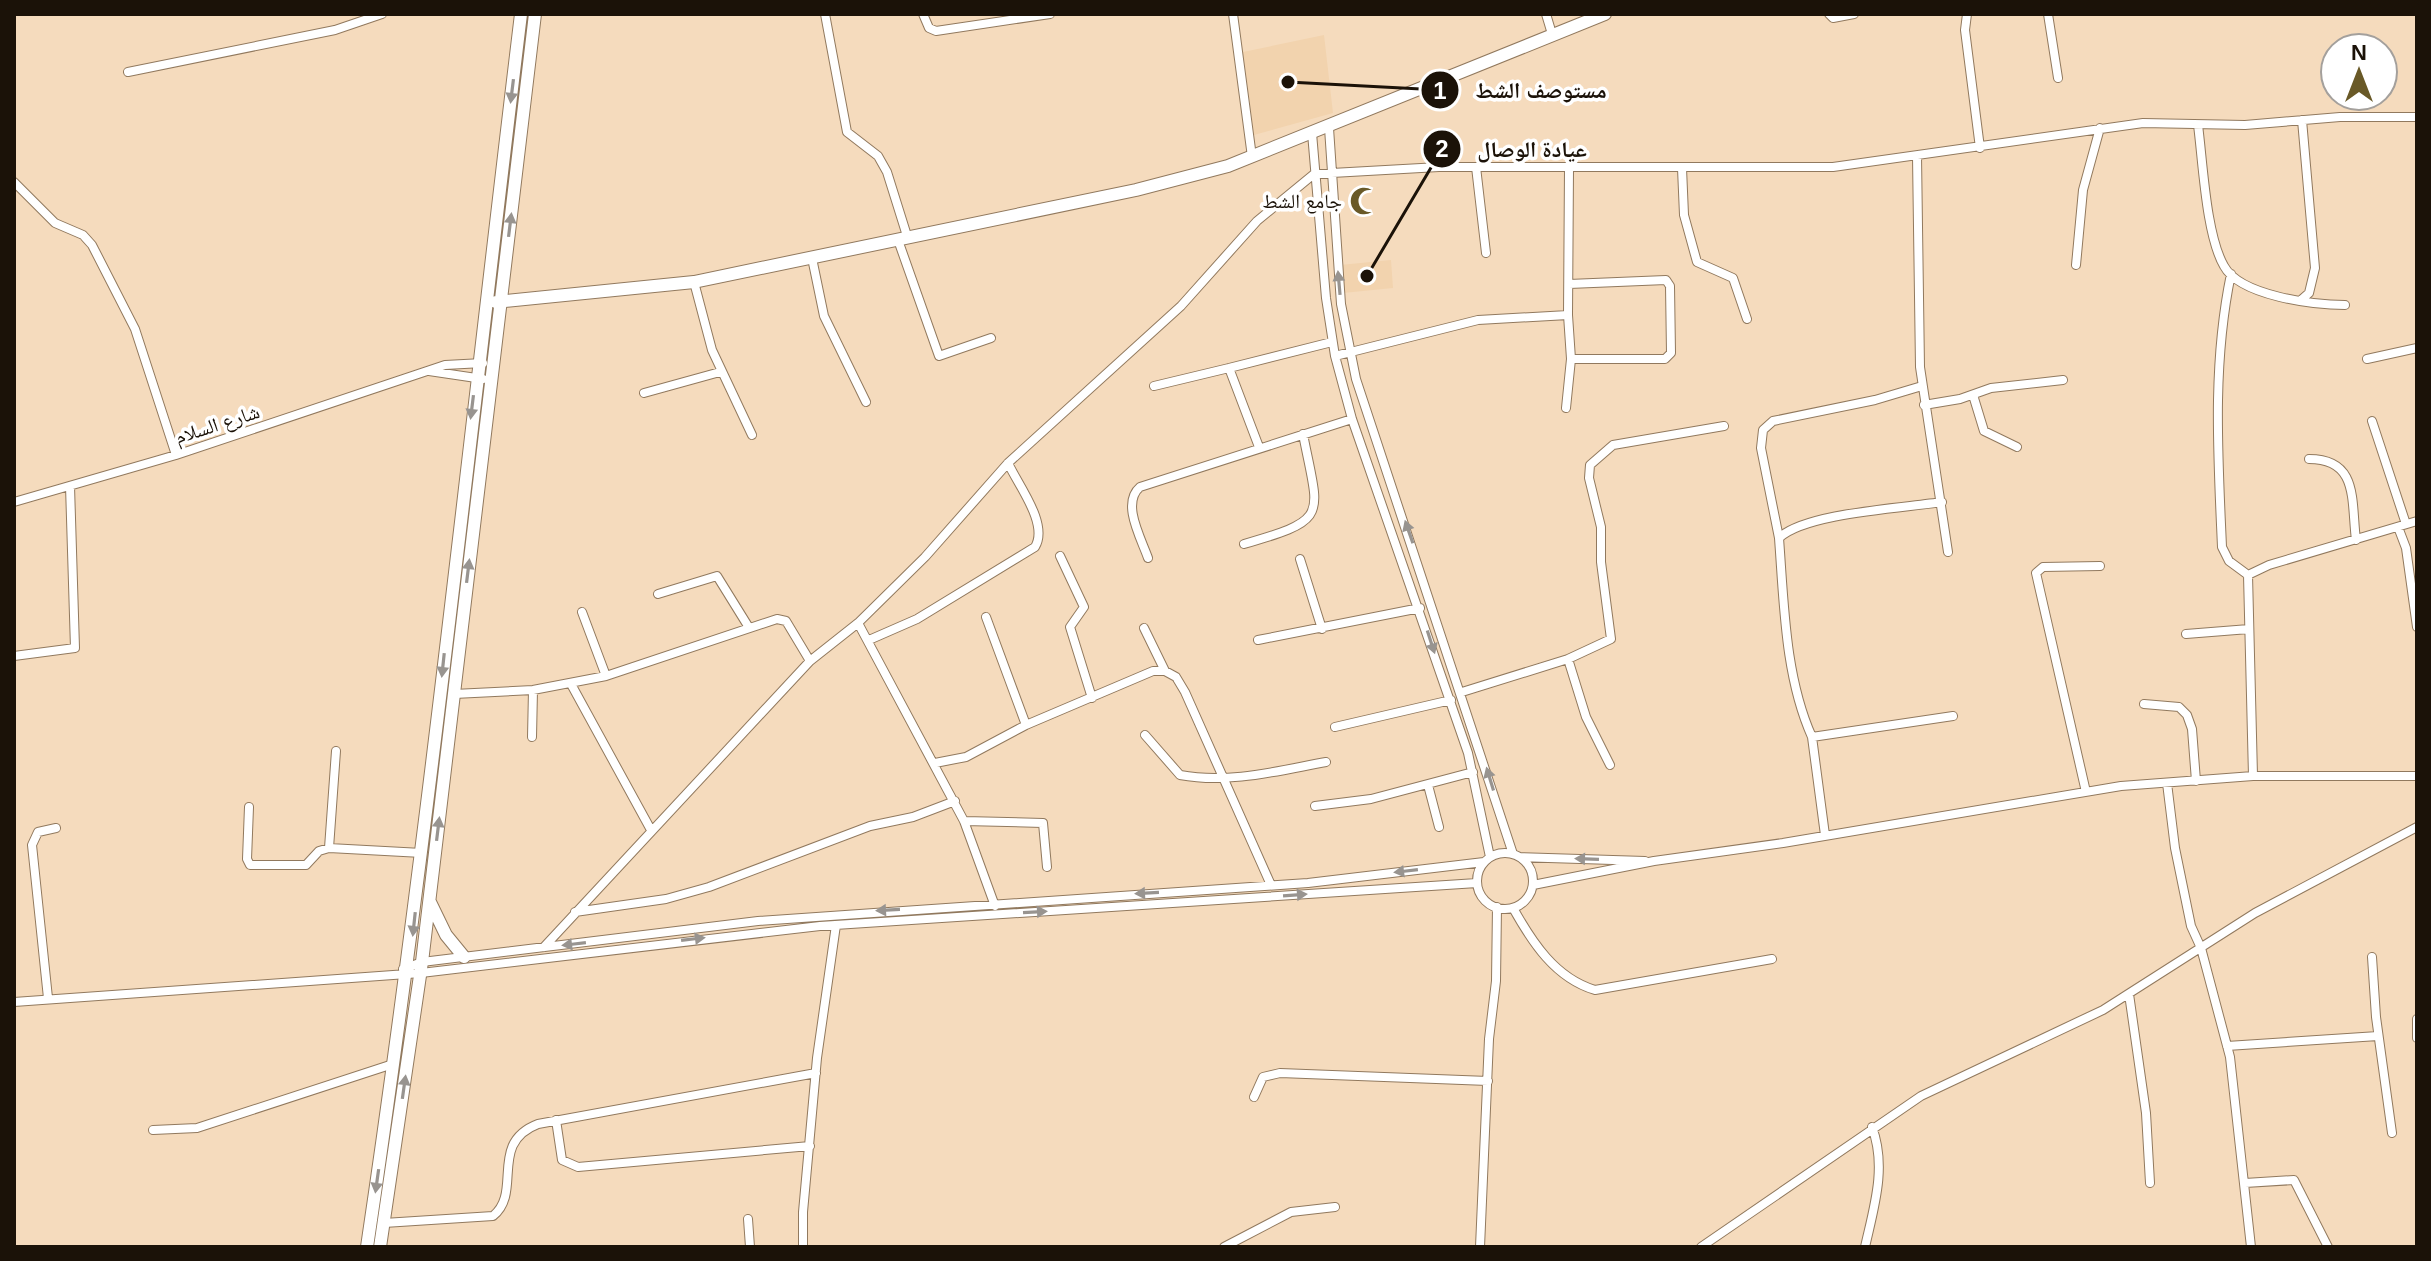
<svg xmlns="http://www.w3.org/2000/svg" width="2431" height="1261" viewBox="0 0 2431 1261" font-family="Arial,'Noto Naskh Arabic',sans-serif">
	<rect width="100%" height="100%" fill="#f5dbbd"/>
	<path fill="#f2d3ae" d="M 1324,35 L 1333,113 L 1254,135 L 1243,52 Z
		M 1391,260 L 1393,288 L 1343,293 L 1340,265 Z"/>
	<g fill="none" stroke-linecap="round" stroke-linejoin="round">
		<defs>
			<path id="street" d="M 825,14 L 847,132 L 878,156 L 887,172 L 908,239
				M 923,14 L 929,28 L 936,31 L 1050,14
				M 1233,14 L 1252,157
				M 1546,14 L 1552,34
				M 1829,14 L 1833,18 L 1854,14
				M 1967,14 L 1965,30 L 1980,148
				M 2048,14 L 2058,78
				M 128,72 L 335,30 L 382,14
				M 2198,125 C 2203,163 2206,235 2224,266 C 2240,296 2314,305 2345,305
				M 1329,128 L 1341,304 L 1356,379 L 1513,854
				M 1312,133 L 1326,298 L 1335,356 L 1352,419 L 1468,753 L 1490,857
				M 1917,156 L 1920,367 L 1948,552
				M 1476,167 L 1486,253
				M 1682,168 L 1684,215 L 1697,262 L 1733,278 L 1747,319
				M 14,182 L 55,223 L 83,235 L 92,245 L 135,329 L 176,455
				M 898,240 L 939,356 L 991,338
				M 812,258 L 824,316 L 866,402
				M 2076,265 L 2083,190 L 2100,128
				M 2231,274 C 2212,365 2218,455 2222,547 L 2229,561 L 2248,575
				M 694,282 L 712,350 L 752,435
				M 2301,300 L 2309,293 L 2315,268 L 2302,120
				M 1568,315 L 1571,359 L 1665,359 L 1671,353 L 1670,286 L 1666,280 L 1569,284
				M 1335,356 L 1478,320 L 1568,315 L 1569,169
				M 2367,359 L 2417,348
				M 429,371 L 483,379
				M 1154,386 L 1229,368
				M 644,393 L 720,372
				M 1973,395 L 1984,431 L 2017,447
				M 1924,405 L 1960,399 L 1991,388 L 2063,380
				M 1566,408 L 1571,359
				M 2372,421 L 2406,524
				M 1259,447 L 1229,368 L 1332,342
				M 2309,459 C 2359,459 2351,501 2356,540
				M 14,502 L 176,455 L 445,365 L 483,363
				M 2398,527 L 2406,548 L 2417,627
				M 1779,538 L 1761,448 L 1763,430 L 1773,421 L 1875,400 L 1922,386
				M 1244,544 C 1331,519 1319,517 1303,434
				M 1060,556 L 1084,607 L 1070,627 L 1092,698
				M 1148,558 C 1141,538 1121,503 1140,487 L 1352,419
				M 1300,559 L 1322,629
				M 658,594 L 717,576 L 748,626
				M 582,612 L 606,676
				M 986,617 L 1026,725
				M 858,623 L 964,821 L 995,906
				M 1144,628 L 1165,671
				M 2186,634 L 2249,629
				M 869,640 L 917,619 L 1035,547 C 1049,524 1018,485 1008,463
				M 1258,640 L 1420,608
				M 14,656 L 75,648 L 70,486
				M 1568,659 L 1611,639 L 1601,562 L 1601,527 L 1589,478 L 1590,465 L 1613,445 L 1724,426
				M 571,684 L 651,830
				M 1462,692 L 1568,659 L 1586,717 L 1610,765
				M 454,694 L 533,690 L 606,676 L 777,619 L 786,621 L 810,661
				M 2144,704 L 2179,707 L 2187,715 L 2192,729 L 2196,781
				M 1335,727 L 1451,700
				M 1145,735 L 1180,775 C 1229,784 1277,771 1326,762
				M 532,737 L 533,690
				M 1812,737 C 1785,677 1784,604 1779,538 C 1805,513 1903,508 1942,502
				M 935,763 L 966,757 L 1026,725 L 1153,671 L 1165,671 L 1176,677 L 1185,692 L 1271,885
				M 2253,776 L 2248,575 L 2269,565 L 2417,521
				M 2167,783 L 2175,848 L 2191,926 L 2201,948 L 2230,1057 L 2251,1247
				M 1428,785 L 1439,827
				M 2086,792 L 2036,573 L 2043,567 L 2100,566
				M 1315,806 L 1371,799 L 1473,772
				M 249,807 L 247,859 L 250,865 L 306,865 L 319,851 L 329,848 L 422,853
				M 964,821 L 1043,823 L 1047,867
				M 1825,835 L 1812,737 L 1953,716
				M 329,848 L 336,751
				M1477 881a28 28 0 1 1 56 0a28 28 0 1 1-56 0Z
				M 1520,857 L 1645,861
				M 1533,885 L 1654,861 L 1783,843 L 2121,786 L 2253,776 L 2417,776
				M 1513,908 C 1532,942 1555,978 1595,990 L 1772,959
				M 575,912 L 666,899 L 709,887 L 870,826 L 913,817 L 955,801
				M 544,947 L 810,661 L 858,623 L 925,557 L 1008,463 L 1181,306 L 1257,221 L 1314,174 L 1439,167 L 1833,167 L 2143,123 L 2245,125 L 2340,117 L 2417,117
				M 2372,957 L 2376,1017 L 2392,1133
				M 403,969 L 422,962 L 758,921 L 1308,883 L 1484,862
				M 2129,994 L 2146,1113 L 2150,1183
				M 48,998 L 32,845 L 38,832 L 56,828
				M 14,1002 L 421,973 L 820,926 L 1477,883
				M 2417,1019 L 2417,1038
				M 2227,1046 L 2378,1036
				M 1254,1097 L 1263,1077 L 1280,1073 L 1488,1081
				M 556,1120 L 562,1160 L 578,1167 L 810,1146
				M 153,1130 L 197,1128 L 393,1064
				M 2245,1183 L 2294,1180 L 2328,1247
				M 748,1219 L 750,1247
				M 384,1223 L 493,1216 C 523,1192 488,1143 538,1124 L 816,1073
				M 803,1247 L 803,1212 L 817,1058 L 836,925
				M 1224,1247 L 1291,1212 L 1335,1207
				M 1480,1247 L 1489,1039 L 1496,981 L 1497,907
				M 1701,1247 L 1921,1096 L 2103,1010 L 2255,913 L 2417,827
				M 1865,1247 C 1874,1207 1887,1167 1872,1127"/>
			<path id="secondary" d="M 496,302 L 694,282 L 1136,190 L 1228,166 L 1605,14
				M 430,902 L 446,935 L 464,957
				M 367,1247 C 428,837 471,425 521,14
				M 380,1247 L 422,962 L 535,14"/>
		</defs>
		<use href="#street" stroke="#91795e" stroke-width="10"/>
		<use href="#secondary" stroke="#91795e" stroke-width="14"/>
		<use href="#street" stroke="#fff" stroke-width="8"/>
		<use href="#secondary" stroke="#fff" stroke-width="12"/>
	</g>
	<defs><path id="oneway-solid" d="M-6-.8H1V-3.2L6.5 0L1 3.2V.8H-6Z" transform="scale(2)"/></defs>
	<g fill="#989490">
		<use href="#oneway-solid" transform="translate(512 91) rotate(97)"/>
		<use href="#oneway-solid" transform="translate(510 225) rotate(-83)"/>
		<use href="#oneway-solid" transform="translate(1339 283) rotate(-95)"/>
		<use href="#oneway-solid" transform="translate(472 407) rotate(97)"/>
		<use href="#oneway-solid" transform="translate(1409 532) rotate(-109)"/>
		<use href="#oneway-solid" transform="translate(468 571) rotate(-83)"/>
		<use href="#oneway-solid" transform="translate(1431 642) rotate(72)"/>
		<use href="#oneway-solid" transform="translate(443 665) rotate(96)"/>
		<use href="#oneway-solid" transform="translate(1490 779) rotate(-107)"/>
		<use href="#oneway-solid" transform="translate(438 829) rotate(-83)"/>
		<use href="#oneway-solid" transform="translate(1587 859) rotate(-178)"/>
		<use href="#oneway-solid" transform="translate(1406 871) rotate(173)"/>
		<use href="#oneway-solid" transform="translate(1147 893) rotate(177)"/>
		<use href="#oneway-solid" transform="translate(1295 895) rotate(-4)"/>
		<use href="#oneway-solid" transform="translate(888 910) rotate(177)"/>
		<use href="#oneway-solid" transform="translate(1035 912) rotate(-3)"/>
		<use href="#oneway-solid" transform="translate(414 924) rotate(96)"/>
		<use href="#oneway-solid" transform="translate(693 939) rotate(-7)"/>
		<use href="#oneway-solid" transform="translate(574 944) rotate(173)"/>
		<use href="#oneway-solid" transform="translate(404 1087) rotate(-82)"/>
		<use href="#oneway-solid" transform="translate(377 1181) rotate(98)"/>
	</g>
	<defs>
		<symbol id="mosque-bare" viewBox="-9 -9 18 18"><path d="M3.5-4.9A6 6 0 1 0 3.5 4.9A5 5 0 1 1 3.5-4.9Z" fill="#695927" stroke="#fff" stroke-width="2.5" paint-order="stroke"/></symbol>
	</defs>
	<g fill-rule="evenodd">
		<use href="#mosque-bare" x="1344" y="181" width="40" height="40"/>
	</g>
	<g text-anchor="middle" stroke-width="7" stroke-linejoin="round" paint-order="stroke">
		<g font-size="20" fill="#1b1208" stroke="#fff" text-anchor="end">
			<text x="1342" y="208">جامع الشط</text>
		</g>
		<g font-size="20" fill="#1b1208" stroke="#fff">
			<text transform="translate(217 424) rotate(-18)" y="7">شارع السلام</text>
		</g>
	</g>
	<path fill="none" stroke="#1b1208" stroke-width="3" d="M1288 82L1440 90M1367 276L1442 149"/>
	<g fill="#1b1208" stroke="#fff" stroke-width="3">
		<circle cx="1288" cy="82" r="8"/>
		<circle cx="1367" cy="276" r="8"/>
		<circle cx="1440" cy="90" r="20"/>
		<circle cx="1442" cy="149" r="20"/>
	</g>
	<g font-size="24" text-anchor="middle" font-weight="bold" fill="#fff">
		<text x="1440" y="99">1</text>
		<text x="1442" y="157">2</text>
	</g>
	<g font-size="22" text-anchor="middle" font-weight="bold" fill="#1b1208" stroke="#fff" stroke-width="7" stroke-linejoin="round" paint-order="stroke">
		<text x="1541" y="98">مستوصف الشط</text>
		<text x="1532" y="157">عيادة الوصال</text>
	</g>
	<rect width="2431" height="1261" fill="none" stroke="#1b1208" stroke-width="32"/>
	<g transform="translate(2359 72)"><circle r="38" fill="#ffffff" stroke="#a4a09c" stroke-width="2"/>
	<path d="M0-6L14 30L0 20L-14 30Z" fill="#695927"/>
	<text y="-12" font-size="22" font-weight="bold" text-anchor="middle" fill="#1b1208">N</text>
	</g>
</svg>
